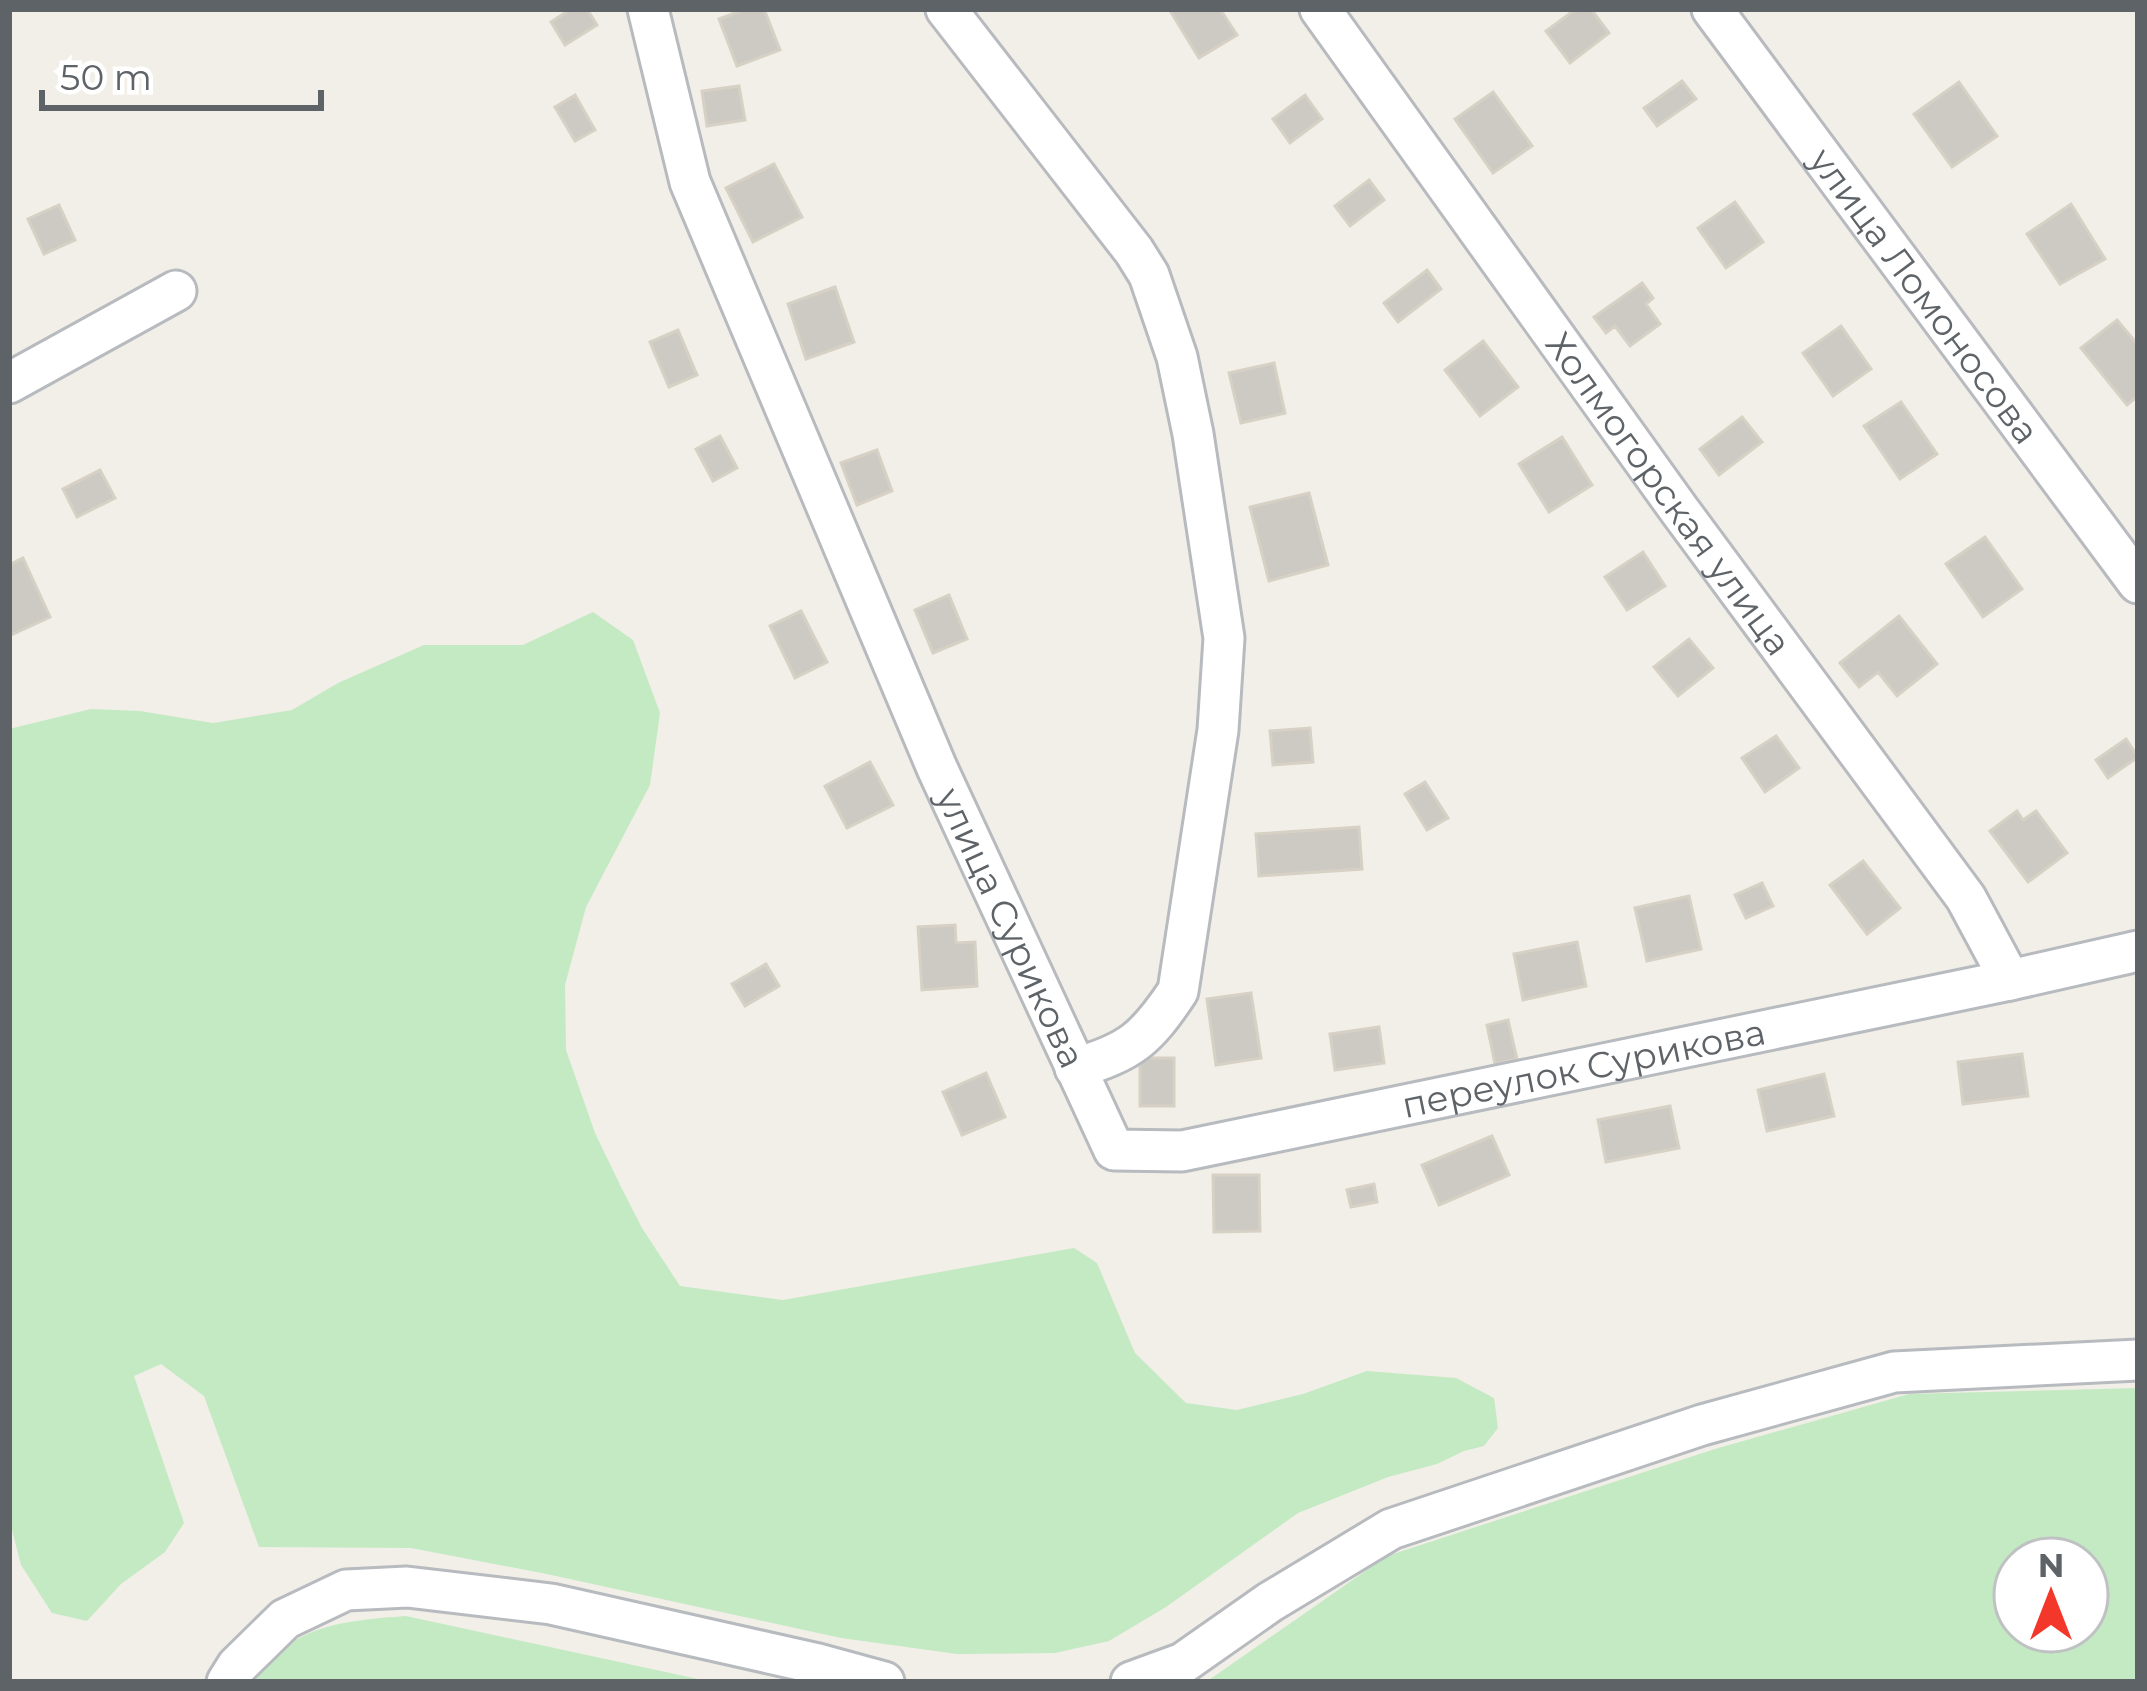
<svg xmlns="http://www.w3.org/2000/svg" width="2147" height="1691" viewBox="0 0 2147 1691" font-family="Montserrat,sans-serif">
	<rect width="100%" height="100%" fill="#f1efe7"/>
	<path fill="#c4eac3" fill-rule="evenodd" d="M 593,612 L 633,640 L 660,713 L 650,785 L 586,907 L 565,985 L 566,1050 L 595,1133 L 622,1189 L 642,1228 L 680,1286 L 783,1300 L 1074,1248 L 1097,1263 L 1135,1353 L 1186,1403 L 1237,1410 L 1303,1394 L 1367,1371 L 1456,1378 L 1494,1398 L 1498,1428 L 1484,1446 L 1464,1451 L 1437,1464 L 1388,1477 L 1298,1513 L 1166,1607 L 1109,1641 L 1055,1653 L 957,1654 L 841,1638 L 542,1573 L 411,1548 L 259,1547 L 204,1396 L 161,1364 L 134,1376 L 184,1523 L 165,1552 L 121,1584 L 87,1621 L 52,1613 L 21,1565 L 9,1518 L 9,729 L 91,709 L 140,711 L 213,723 L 292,710 L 338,683 L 424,645 L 523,645 Z
		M 2138,1388 L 2138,1682 L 1206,1682 L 1387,1556 L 1715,1449 L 1909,1394 ZM 2015,1559 L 2087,1559 L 2087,1631 L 2015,1631 Z
		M 406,1616 L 712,1682 L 249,1682 C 292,1625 341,1621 406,1616 Z"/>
	<path fill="#cdcac4" stroke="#d7d1c5" stroke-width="3" d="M 571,9 L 587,9 L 597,25 L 565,45 L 551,22 Z
		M 746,9 L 764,9 L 780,50 L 737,66 L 719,19 Z
		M 1169,9 L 1220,9 L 1237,35 L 1199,58 Z
		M 1576,9 L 1591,9 L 1609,33 L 1570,63 L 1546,31 Z
		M 1682,81 L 1696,99 L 1657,126 L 1644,108 Z
		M 1959,82 L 1997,136 L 1952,167 L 1914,114 Z
		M 739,86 L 745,120 L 707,126 L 702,91 Z
		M 1493,92 L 1532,146 L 1493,173 L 1455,119 Z
		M 575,95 L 595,130 L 575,141 L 555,107 Z
		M 1305,95 L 1322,119 L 1290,143 L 1273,119 Z
		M 774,164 L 802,217 L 753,242 L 726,188 Z
		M 1369,180 L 1384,200 L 1350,226 L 1335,206 Z
		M 1735,202 L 1763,242 L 1726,268 L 1698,228 Z
		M 2071,204 L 2105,259 L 2060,284 L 2027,234 Z
		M 59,205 L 75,240 L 44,254 L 28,219 Z
		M 1427,270 L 1441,289 L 1398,322 L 1384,303 Z
		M 1642,283 L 1653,298 L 1646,304 L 1660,324 L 1630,346 L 1615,326 L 1606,333 L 1594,317 Z
		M 835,287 L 854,342 L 806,359 L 788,304 Z
		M 2117,320 L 2138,345 L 2138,396 L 2127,405 L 2081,348 Z
		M 1841,326 L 1871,369 L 1833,396 L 1803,353 Z
		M 678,330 L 697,375 L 669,387 L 650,342 Z
		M 1483,341 L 1518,387 L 1480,416 L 1445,370 Z
		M 1274,363 L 1285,413 L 1241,423 L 1229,373 Z
		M 1901,402 L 1937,454 L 1900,479 L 1864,426 Z
		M 1742,417 L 1762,442 L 1719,475 L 1700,449 Z
		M 720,436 L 737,468 L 713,481 L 696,449 Z
		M 1562,437 L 1592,485 L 1549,512 L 1519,464 Z
		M 877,450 L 892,491 L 857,505 L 841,463 Z
		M 100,470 L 115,498 L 77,517 L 63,489 Z
		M 1309,493 L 1328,565 L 1269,581 L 1250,507 Z
		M 1985,537 L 2022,589 L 1983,617 L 1946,564 Z
		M 1643,552 L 1665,586 L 1627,610 L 1605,577 Z
		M 23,558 L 50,617 L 9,636 L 9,565 Z
		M 949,595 L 967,639 L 933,653 L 915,610 Z
		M 801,611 L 827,662 L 795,678 L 770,626 Z
		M 1899,616 L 1937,664 L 1897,696 L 1878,672 L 1859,687 L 1840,663 Z
		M 1689,639 L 1713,668 L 1678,696 L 1654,667 Z
		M 1310,728 L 1313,762 L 1273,765 L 1270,731 Z
		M 1776,736 L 1799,768 L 1765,792 L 1742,758 Z
		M 2126,739 L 2138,757 L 2108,778 L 2096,760 Z
		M 870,762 L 893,805 L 847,828 L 825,786 Z
		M 1425,782 L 1448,818 L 1427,830 L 1405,794 Z
		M 2017,811 L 2023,820 L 2036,811 L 2067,853 L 2028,882 L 1990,831 Z
		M 1359,827 L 1362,869 L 1259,876 L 1256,834 Z
		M 1863,861 L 1900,908 L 1867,934 L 1830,885 Z
		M 1762,883 L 1773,906 L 1746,918 L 1735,895 Z
		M 1689,896 L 1701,949 L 1647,961 L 1635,908 Z
		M 955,925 L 956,943 L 975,942 L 977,986 L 922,990 L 918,927 Z
		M 1577,942 L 1586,986 L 1523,1000 L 1514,954 Z
		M 766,964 L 779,986 L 745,1006 L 732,984 Z
		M 1251,993 L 1261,1058 L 1216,1065 L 1207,999 Z
		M 1508,1020 L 1517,1059 L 1495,1064 L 1487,1025 Z
		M 1379,1027 L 1384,1063 L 1335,1070 L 1330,1034 Z
		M 2022,1054 L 2028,1096 L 1963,1104 L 1958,1062 Z
		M 1140,1058 L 1174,1058 L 1174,1106 L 1140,1106 Z
		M 986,1073 L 1005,1117 L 962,1135 L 943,1092 Z
		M 1824,1074 L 1834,1116 L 1767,1131 L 1758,1090 Z
		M 1670,1106 L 1679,1148 L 1606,1162 L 1598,1120 Z
		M 1492,1136 L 1509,1175 L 1439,1205 L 1422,1165 Z
		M 1213,1175 L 1259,1175 L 1260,1231 L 1214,1232 Z
		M 1374,1184 L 1377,1202 L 1351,1207 L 1347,1190 Z"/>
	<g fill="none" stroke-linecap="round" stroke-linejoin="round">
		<defs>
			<g id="minor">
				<path id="s1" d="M 648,9 L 690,182 L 937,768 L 1114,1150 L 1182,1151 L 2010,980 L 2138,951"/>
				<path d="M 946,9 L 1134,251 L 1149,275 L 1177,357 L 1193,434 L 1224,638 L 1218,730 L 1178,991 C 1147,1038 1130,1053 1075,1068"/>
				<path id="s2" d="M 1320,9 L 1680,511 L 1966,898 L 2010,980"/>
				<path id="s3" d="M 1712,9 L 2138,583"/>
				<path d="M 9,383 L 176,291"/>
				<path d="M 227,1682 L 237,1666 L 285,1619 L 346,1590 L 407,1587 L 551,1604 L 818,1664 L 884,1682"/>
				<path d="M 1131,1682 L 1183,1663 L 1270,1602 L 1391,1529 L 1702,1425 L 1894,1372 L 2138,1360"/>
			</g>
		</defs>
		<use href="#minor" stroke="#b7babe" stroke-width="45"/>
		<use href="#minor" stroke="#fff" stroke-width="39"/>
	</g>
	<g text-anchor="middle" stroke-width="10" stroke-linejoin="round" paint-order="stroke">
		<g font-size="36" fill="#5e6368" stroke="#fff">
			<text dy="13" stroke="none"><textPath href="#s3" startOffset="357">улица Ломоносова</textPath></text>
			<text dy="13" stroke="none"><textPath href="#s2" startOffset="597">Холмогорская улица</textPath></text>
			<text dy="13" stroke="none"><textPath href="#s1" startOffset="990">улица Сурикова</textPath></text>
			<text dy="13" stroke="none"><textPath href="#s1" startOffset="1713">переулок Сурикова</textPath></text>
		</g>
	</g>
	<rect width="2147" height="1691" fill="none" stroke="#5e6368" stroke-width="24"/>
	<g transform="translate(2051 1595)"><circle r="57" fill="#ffffff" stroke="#bfc1c3" stroke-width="3"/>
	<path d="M0-9L21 45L0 30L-21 45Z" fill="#f4372b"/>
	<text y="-18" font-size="33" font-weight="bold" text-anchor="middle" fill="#5e6368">N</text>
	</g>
	<path d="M42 90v18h279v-18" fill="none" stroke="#5e6368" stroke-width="6"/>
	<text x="60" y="90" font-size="36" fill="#5e6368" stroke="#ffffff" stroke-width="9" paint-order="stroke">50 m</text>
</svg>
